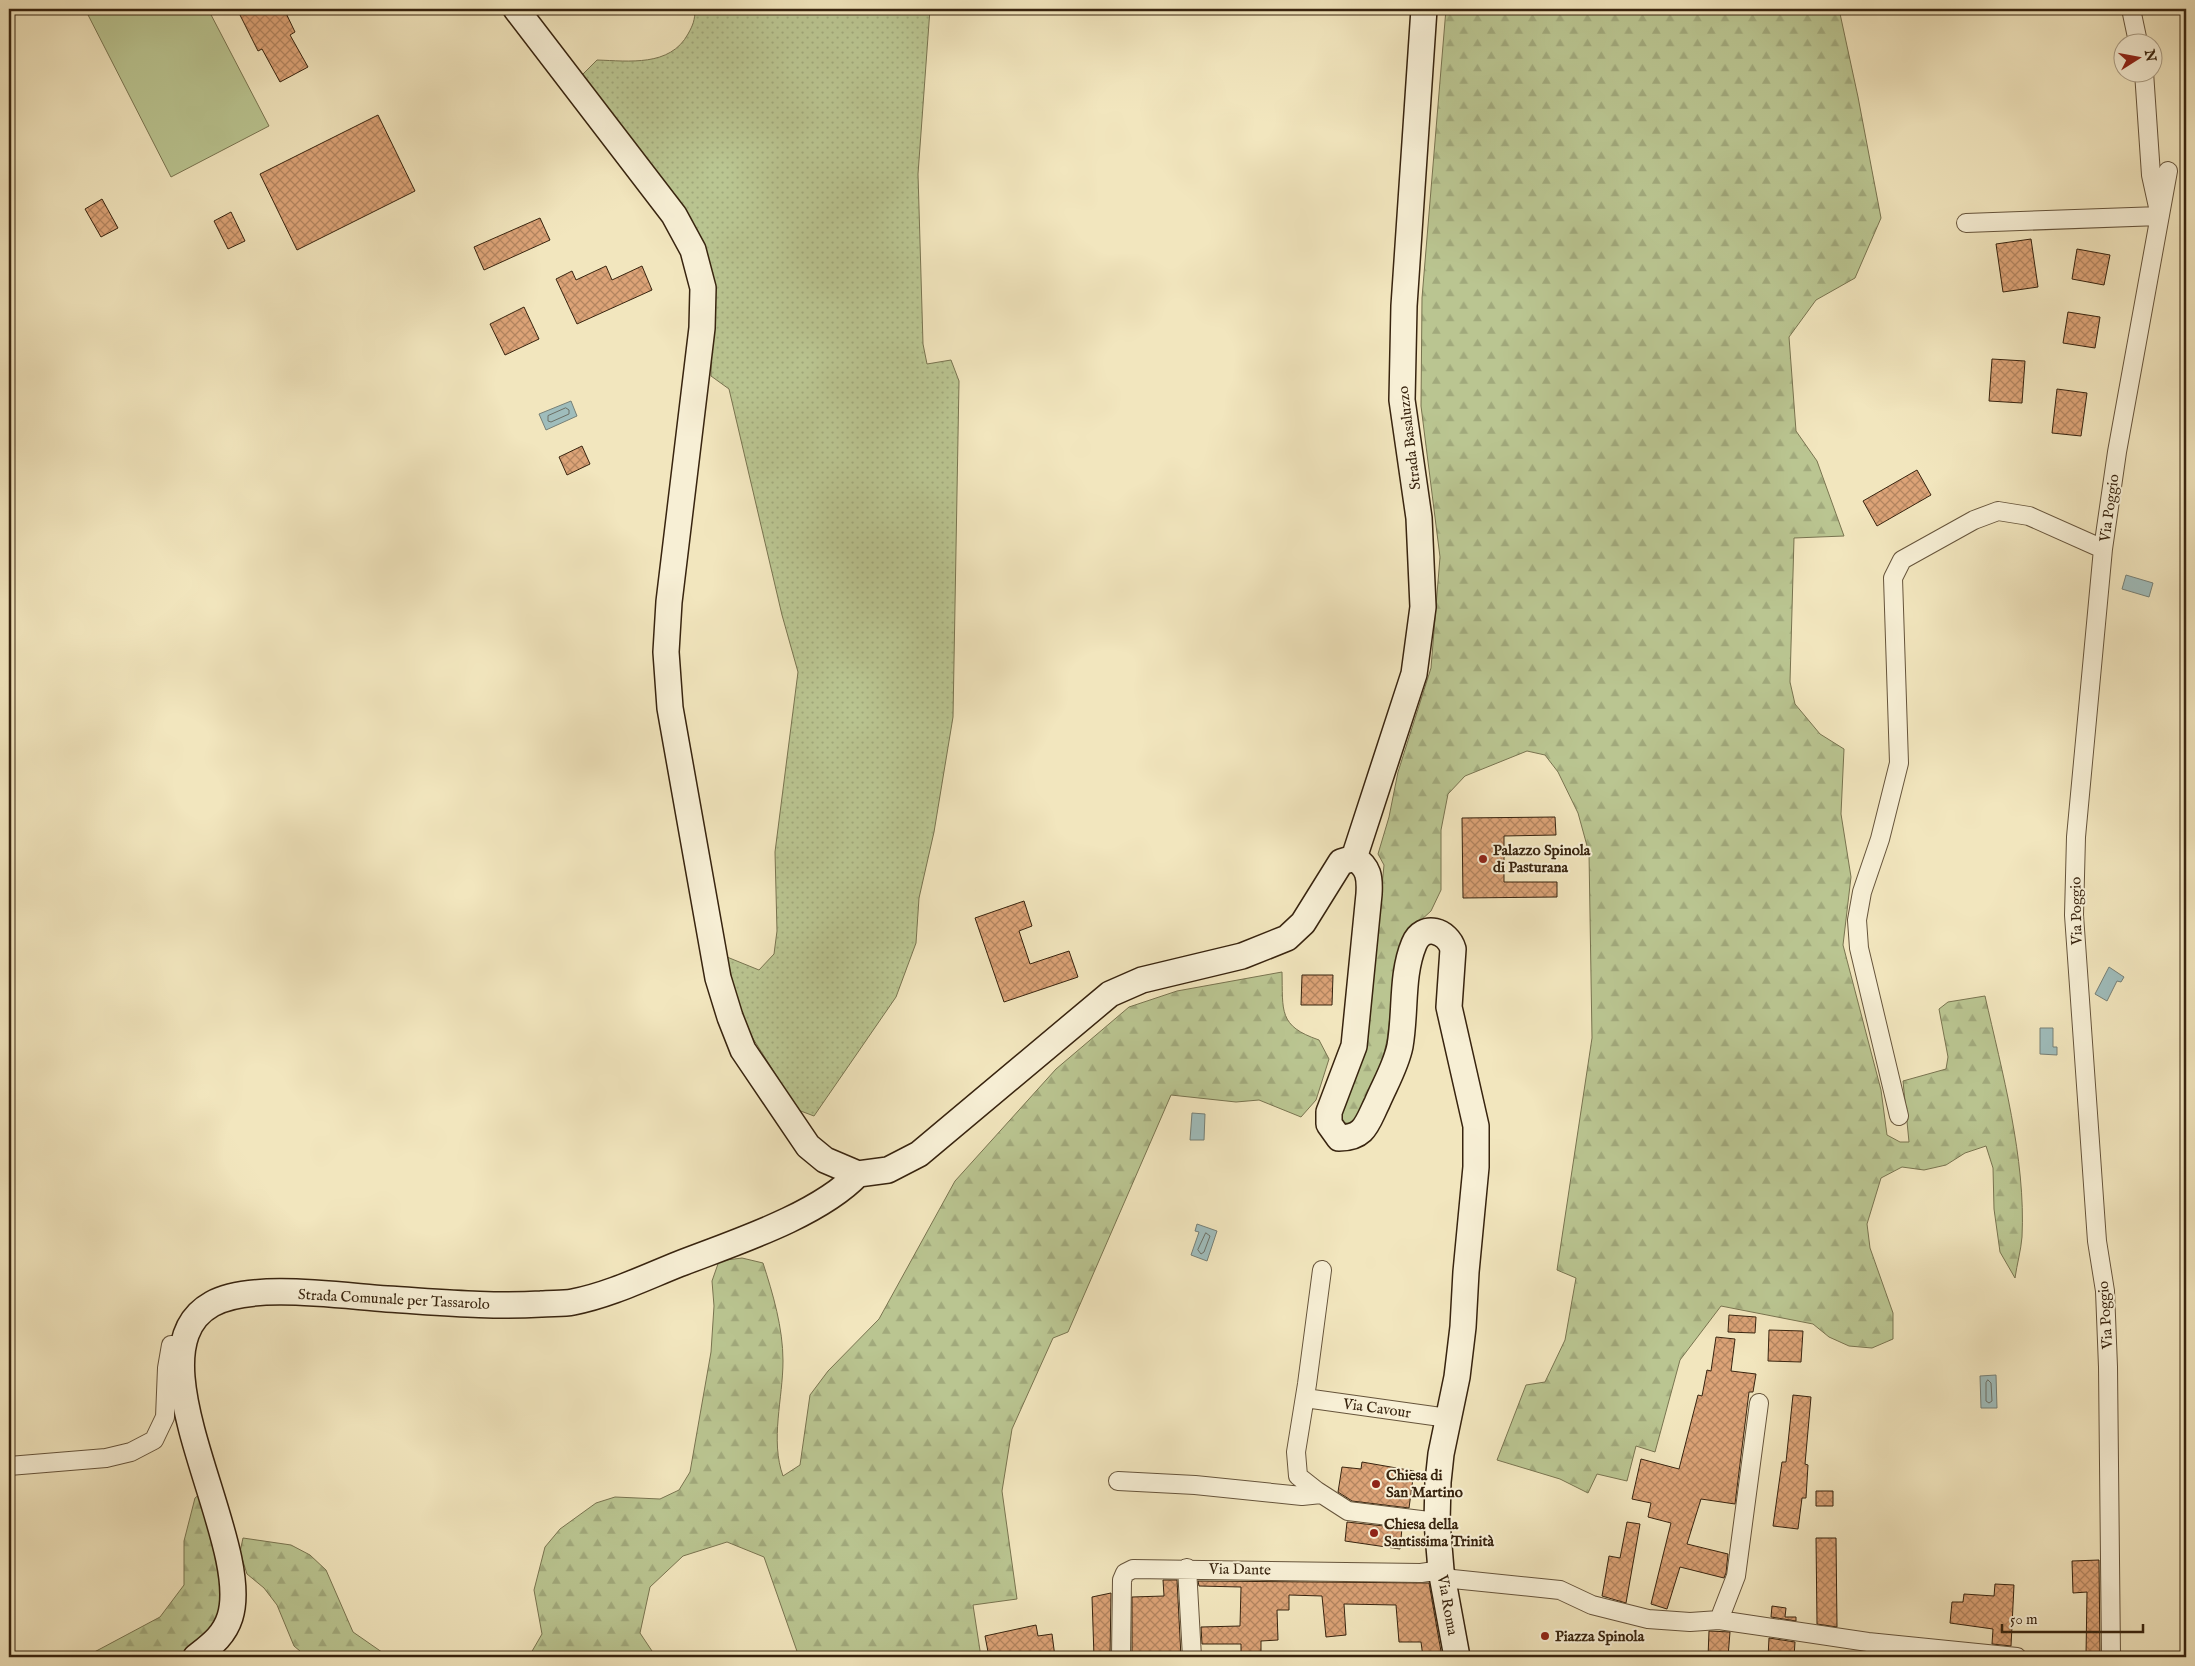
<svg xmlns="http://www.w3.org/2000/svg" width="2195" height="1666" viewBox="0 0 2195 1666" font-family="'IM FELL English',serif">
	<defs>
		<pattern id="grass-dots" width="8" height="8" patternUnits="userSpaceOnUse" patternTransform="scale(1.25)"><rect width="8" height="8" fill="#bac591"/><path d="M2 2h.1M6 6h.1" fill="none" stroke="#a1a97c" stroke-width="1.8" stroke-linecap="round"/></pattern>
		<pattern id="forest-firs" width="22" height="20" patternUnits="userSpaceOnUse" patternTransform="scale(1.25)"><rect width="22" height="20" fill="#bac591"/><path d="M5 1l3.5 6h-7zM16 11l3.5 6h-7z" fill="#a1a97c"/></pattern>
		<pattern id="building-cross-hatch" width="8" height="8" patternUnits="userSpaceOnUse" patternTransform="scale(1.25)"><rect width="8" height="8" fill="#dca377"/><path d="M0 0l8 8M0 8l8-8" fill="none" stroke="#b38560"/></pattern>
	</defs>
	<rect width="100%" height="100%" fill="#f2e6be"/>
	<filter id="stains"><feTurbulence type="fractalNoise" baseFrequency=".004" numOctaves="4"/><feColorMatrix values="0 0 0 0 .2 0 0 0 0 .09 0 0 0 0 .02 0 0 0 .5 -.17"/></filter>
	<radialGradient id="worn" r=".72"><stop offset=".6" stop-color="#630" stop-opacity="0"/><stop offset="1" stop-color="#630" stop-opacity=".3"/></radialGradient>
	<path fill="url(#grass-dots)" stroke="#797450" d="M 695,9 L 930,9 L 918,174 L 923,344 L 927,364 L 951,360 L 959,381 L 953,717 L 934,832 L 919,898 L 916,943 L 896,997 L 814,1116 L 798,1110 L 752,1037 L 736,998 L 727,957 L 759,970 L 774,954 L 777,931 L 775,852 L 798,672 L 782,615 L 729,389 L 711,376 L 712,315 L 698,233 L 667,185 L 580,77 L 597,60 C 629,61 670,67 688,34 C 693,25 695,20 695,9 Z"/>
	<path fill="url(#forest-firs)" stroke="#797450" d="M 1446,9 L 1839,9 L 1858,97 L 1881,218 L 1855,278 L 1816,300 L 1789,337 L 1796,431 L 1817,461 L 1844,536 L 1794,538 L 1790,682 L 1795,704 L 1820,734 L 1844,749 L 1841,814 L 1851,877 L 1843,945 L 1881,1090 L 1887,1135 L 1900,1142 L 1909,1142 L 1903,1081 L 1946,1069 L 1948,1057 L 1939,1009 L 1948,1002 L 1985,996 C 2002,1071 2026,1159 2022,1237 C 2021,1250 2017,1264 2015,1278 L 2000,1252 L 1994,1209 L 1993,1168 L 1986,1146 L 1965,1153 L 1946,1165 L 1924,1170 L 1902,1167 L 1881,1178 L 1867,1224 L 1870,1248 L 1893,1313 L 1893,1339 L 1872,1348 L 1849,1346 L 1829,1337 L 1813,1324 L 1721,1306 L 1680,1360 L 1655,1452 L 1636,1446 L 1627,1481 L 1597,1474 L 1588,1493 L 1560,1479 L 1497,1460 L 1526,1385 L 1545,1382 L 1565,1340 L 1576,1278 L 1557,1270 L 1592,1038 L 1589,853 L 1578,813 L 1558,772 L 1545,755 L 1527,751 L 1465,776 L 1448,794 L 1441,830 L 1441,890 L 1431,911 L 1409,931 L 1397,961 L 1387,1040 L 1379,1076 L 1359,1119 L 1350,1124 L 1342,1122 L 1340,1115 L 1372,991 L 1384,865 L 1378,854 L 1389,817 L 1398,772 L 1431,668 L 1440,557 L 1421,406 L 1422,298 Z
		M 1282,972 C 1283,1011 1278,1026 1319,1040 L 1329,1059 L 1316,1100 L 1301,1117 L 1259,1100 L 1236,1102 L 1171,1095 L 1068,1332 L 1053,1338 L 1012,1429 L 1002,1491 L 1017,1599 L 973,1605 L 981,1657 L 799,1657 L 764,1557 L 727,1542 L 683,1556 L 650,1587 L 640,1633 L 656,1657 L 519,1657 L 531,1653 L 542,1634 L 534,1590 L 545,1547 L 560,1529 L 596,1503 L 615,1497 L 660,1499 L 679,1490 L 690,1472 L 711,1352 L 714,1306 L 712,1281 L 719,1261 L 742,1258 L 763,1263 C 773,1294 783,1328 783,1361 C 783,1398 770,1440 783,1476 L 800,1465 L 810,1395 L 828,1371 L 879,1319 L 955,1181 L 1056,1069 L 1129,1007 L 1177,991 Z
		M 201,1493 L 227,1592 L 224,1657 L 85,1657 L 160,1617 L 184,1585 L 184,1541 L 195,1498 Z
		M 243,1538 L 291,1545 L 310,1555 L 326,1570 L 353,1632 L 389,1657 L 307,1657 L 294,1646 L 277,1605 L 264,1588 L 247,1574 L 240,1552 Z"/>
	<path fill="#bac591" stroke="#797450" d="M 85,9 L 208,9 L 269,126 L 171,177 Z"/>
	<path fill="#9fbdbc" stroke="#768077" d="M 571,401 L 577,416 L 546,430 L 539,414 Z
		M 2126,575 L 2153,583 L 2149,597 L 2122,589 Z
		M 2109,967 L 2124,977 L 2121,982 L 2117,981 L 2107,1001 L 2095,994 Z
		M 2040,1028 L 2053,1028 L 2053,1047 L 2057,1047 L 2057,1055 L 2040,1054 Z
		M 1192,1113 L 1205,1114 L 1204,1140 L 1190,1140 Z
		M 1197,1224 L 1217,1231 L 1207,1261 L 1191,1255 L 1199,1232 L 1195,1231 Z
		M 1996,1375 L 1997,1408 L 1981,1408 L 1980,1376 Z"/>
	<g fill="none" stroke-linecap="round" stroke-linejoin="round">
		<path stroke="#6c7066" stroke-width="1" d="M 566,408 L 569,410 L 569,414 L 551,422 L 548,421 L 548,416 Z
			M 1206,1233 L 1210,1236 L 1204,1252 L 1201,1254 L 1198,1250 Z
			M 1988,1380 L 1991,1383 L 1992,1401 L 1989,1403 L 1986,1401 L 1986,1383 Z"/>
	</g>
	<path fill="url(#building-cross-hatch)" stroke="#38240f" d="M 237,9 L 284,9 L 295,32 L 290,35 L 308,67 L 280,82 L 262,49 L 258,51 Z
		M 378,115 L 415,191 L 297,250 L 260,174 Z
		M 102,199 L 118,228 L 101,237 L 85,209 Z
		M 231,212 L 245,241 L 228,249 L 214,221 Z
		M 540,218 L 550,240 L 484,270 L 474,247 Z
		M 2031,239 L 2038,287 L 2003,292 L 1996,244 Z
		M 2077,249 L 2110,255 L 2104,285 L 2072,279 Z
		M 606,266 L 612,280 L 642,266 L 652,290 L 577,324 L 556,279 L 572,271 L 576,280 Z
		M 524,307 L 539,339 L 505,355 L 490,324 Z
		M 2068,312 L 2100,317 L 2095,348 L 2063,343 Z
		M 1992,359 L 2025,361 L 2022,403 L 1989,401 Z
		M 2057,389 L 2087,393 L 2081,436 L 2052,433 Z
		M 582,446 L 590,464 L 567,475 L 559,457 Z
		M 1917,470 L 1931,495 L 1877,526 L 1863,501 Z
		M 1555,817 L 1556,835 L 1504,836 L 1504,882 L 1557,882 L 1557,897 L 1463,898 L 1462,818 Z
		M 1024,901 L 1032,926 L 1019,931 L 1030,964 L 1069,951 L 1078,977 L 1004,1002 L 975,918 Z
		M 1302,975 L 1333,975 L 1332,1005 L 1301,1005 Z
		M 1729,1315 L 1756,1317 L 1755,1333 L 1728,1332 Z
		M 1769,1330 L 1803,1331 L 1801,1362 L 1768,1361 Z
		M 1716,1337 L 1735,1339 L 1731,1371 L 1756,1374 L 1753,1392 L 1749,1392 L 1735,1504 L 1701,1499 L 1687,1544 L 1728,1554 L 1726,1573 L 1724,1578 L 1680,1567 L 1667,1609 L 1651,1604 L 1671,1523 L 1648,1517 L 1651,1503 L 1632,1499 L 1641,1459 L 1679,1469 L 1698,1395 L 1702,1396 L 1707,1370 L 1711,1371 Z
		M 1793,1395 L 1811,1397 L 1805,1464 L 1808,1465 L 1806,1498 L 1802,1498 L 1798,1529 L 1773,1526 L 1782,1462 L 1786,1462 Z
		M 1362,1462 L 1414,1471 L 1409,1508 L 1352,1501 L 1338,1492 L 1342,1467 L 1361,1469 Z
		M 1816,1491 L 1833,1491 L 1833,1506 L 1816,1506 Z
		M 1347,1522 L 1402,1528 L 1400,1549 L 1345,1541 Z
		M 1627,1522 L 1640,1524 L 1626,1603 L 1602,1596 L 1609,1556 L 1620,1558 Z
		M 1816,1538 L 1836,1538 L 1837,1627 L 1817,1624 Z
		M 2099,1560 L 2100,1656 L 2086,1655 L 2087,1592 L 2073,1593 L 2072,1561 Z
		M 1163,1580 L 1177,1580 L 1181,1657 L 1132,1657 L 1132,1597 L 1164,1596 Z
		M 1198,1581 L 1429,1583 L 1442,1657 L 1423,1657 L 1421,1642 L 1399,1642 L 1396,1605 L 1344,1604 L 1346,1635 L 1326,1637 L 1322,1596 L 1289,1595 L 1289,1610 L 1277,1610 L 1278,1640 L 1261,1641 L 1261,1657 L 1241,1657 L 1241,1644 L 1202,1644 L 1201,1627 L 1240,1626 L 1241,1587 L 1199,1586 Z
		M 1995,1584 L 2014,1585 L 2011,1646 L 1992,1644 L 1993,1629 L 1950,1623 L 1952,1602 L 1963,1602 L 1964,1594 L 1994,1596 Z
		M 1111,1593 L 1110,1657 L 1094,1657 L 1092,1597 Z
		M 1772,1606 L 1786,1608 L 1785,1617 L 1796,1617 L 1796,1621 L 1771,1617 Z
		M 1036,1625 L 1038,1636 L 1052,1634 L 1055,1657 L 989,1657 L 985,1636 Z
		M 1709,1631 L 1730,1632 L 1728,1657 L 1708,1657 Z
		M 1769,1638 L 1795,1642 L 1794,1657 L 1768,1657 Z"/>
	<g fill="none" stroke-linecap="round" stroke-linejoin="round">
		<defs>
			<path id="street" d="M 2131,9 L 2138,42
				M 1966,223 L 2160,216 L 2151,175 L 2144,72
				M 1899,1116 L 1859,948 L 1857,920 L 1862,892 L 1880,839 L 1899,763 L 1893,578 L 1902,560 L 1974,520 L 1998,511 L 2029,516 L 2103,549
				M 1322,1270 L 1307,1384 L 1296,1452 L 1298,1476 L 1317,1491 L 1348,1511 L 1437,1522
				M 1305,1398 L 1448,1418
				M 9,1466 L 106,1458 L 131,1452 L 154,1440 L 165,1417 L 167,1368 L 171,1345 L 183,1346
				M 1118,1481 L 1195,1485 L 1302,1496 L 1321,1494
				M 1187,1568 L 1192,1657
				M 1443,1578 L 1560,1590 L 1592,1605 L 1648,1619 L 1690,1622 L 1719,1620 L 1868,1642 L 2017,1657
				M 1719,1620 L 1736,1576 L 1759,1403
				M 1121,1657 L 1122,1580 L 1125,1573 L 1133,1569 L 1421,1573 L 1441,1570
				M 2111,1657 L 2108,1367 L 2105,1291 L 2097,1241 L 2074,915 L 2076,837 L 2103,549 L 2117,452 L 2168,171"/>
			<path id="secondary" d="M 516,9 L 674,215 L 693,250 L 703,288 L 702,328 L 669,602 L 666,652 L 670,708 L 718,978 L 730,1017 L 743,1050 L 808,1146 L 825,1160 L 858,1174 L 888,1170 L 919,1154 L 1110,994 L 1142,980 L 1242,956 L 1287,938 L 1303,923 L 1341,862 L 1354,858 C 1369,867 1370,878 1369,894 L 1354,1046 L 1329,1112 L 1329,1124 L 1339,1138 C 1365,1138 1367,1123 1377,1103 C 1385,1084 1396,1066 1400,1046 C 1406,1012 1401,975 1414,944 C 1423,922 1448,931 1453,949 L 1449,1007 L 1476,1126 L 1476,1167 L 1466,1272 L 1463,1327 L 1457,1377 L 1441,1454 L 1438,1482 L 1437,1522 L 1441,1570 L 1457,1657
				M 1354,858 L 1414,674 L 1423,607 L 1419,518 L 1402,400 L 1404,306 L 1424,9
				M 196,1657 C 211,1645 224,1636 230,1617 C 254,1541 125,1352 212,1304 C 251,1282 342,1296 387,1299 C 438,1302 490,1307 541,1304 C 552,1303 563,1304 573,1302 C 609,1295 644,1278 679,1264 C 733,1243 818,1216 858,1174"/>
		</defs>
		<use href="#street" stroke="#66543b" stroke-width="20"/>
		<use href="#secondary" stroke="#38240f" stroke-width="28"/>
		<use href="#street" stroke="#f7efd5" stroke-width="18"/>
		<use href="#secondary" stroke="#f7efd5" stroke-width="25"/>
	</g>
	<g fill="#8f2418" stroke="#f7efd5" stroke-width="2">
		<circle cx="1483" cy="859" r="5"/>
		<circle cx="1376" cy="1484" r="5"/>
		<circle cx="1374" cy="1533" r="5"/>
		<circle cx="1545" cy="1636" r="5"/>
	</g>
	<g text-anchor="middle" stroke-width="4" stroke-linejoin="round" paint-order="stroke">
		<g font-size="15" fill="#38240f" stroke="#f7efd5">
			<text transform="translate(1409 438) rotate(-97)" y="5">Strada Basaluzzo</text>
			<text transform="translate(2109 508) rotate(-82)" y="5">Via Poggio</text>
			<text transform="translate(2076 911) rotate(-91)" y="5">Via Poggio</text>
			<text transform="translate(394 1299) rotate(3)" y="5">Strada Comunale per Tassarolo</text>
			<text transform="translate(2105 1315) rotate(-94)" y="5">Via Poggio</text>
			<text transform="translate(1377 1408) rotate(8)" y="5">Via Cavour</text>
			<text transform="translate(1240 1569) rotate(1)" y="5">Via Dante</text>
			<text transform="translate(1448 1605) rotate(80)" y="5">Via Roma</text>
		</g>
		<g font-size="15" font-weight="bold" fill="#38240f" stroke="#f7efd5" text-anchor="start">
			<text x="1493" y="855">Palazzo Spinola<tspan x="1493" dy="17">di Pasturana</tspan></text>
			<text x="1386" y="1480">Chiesa di<tspan x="1386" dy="17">San Martino</tspan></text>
			<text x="1384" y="1529">Chiesa della<tspan x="1384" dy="17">Santissima Trinità</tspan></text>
			<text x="1555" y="1641">Piazza Spinola</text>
		</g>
	</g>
	<rect width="2195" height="1666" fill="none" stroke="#f2e6be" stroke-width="30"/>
	<rect x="10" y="10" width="2175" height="1646" fill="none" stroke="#38240f" stroke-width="2.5"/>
	<rect x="15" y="15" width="2165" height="1636" fill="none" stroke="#38240f"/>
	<g transform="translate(2138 58) rotate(79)"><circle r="24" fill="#f7efd5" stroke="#ab9e86"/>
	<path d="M0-4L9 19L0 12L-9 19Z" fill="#8f2418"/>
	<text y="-8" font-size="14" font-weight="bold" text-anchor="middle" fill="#38240f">N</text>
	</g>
	<path d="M2002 1624v8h141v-8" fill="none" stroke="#38240f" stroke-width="2.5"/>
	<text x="2010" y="1624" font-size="15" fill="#38240f" stroke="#f7efd5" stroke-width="4" paint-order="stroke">50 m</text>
	<rect width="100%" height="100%" filter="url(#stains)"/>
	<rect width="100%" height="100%" fill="url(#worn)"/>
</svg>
